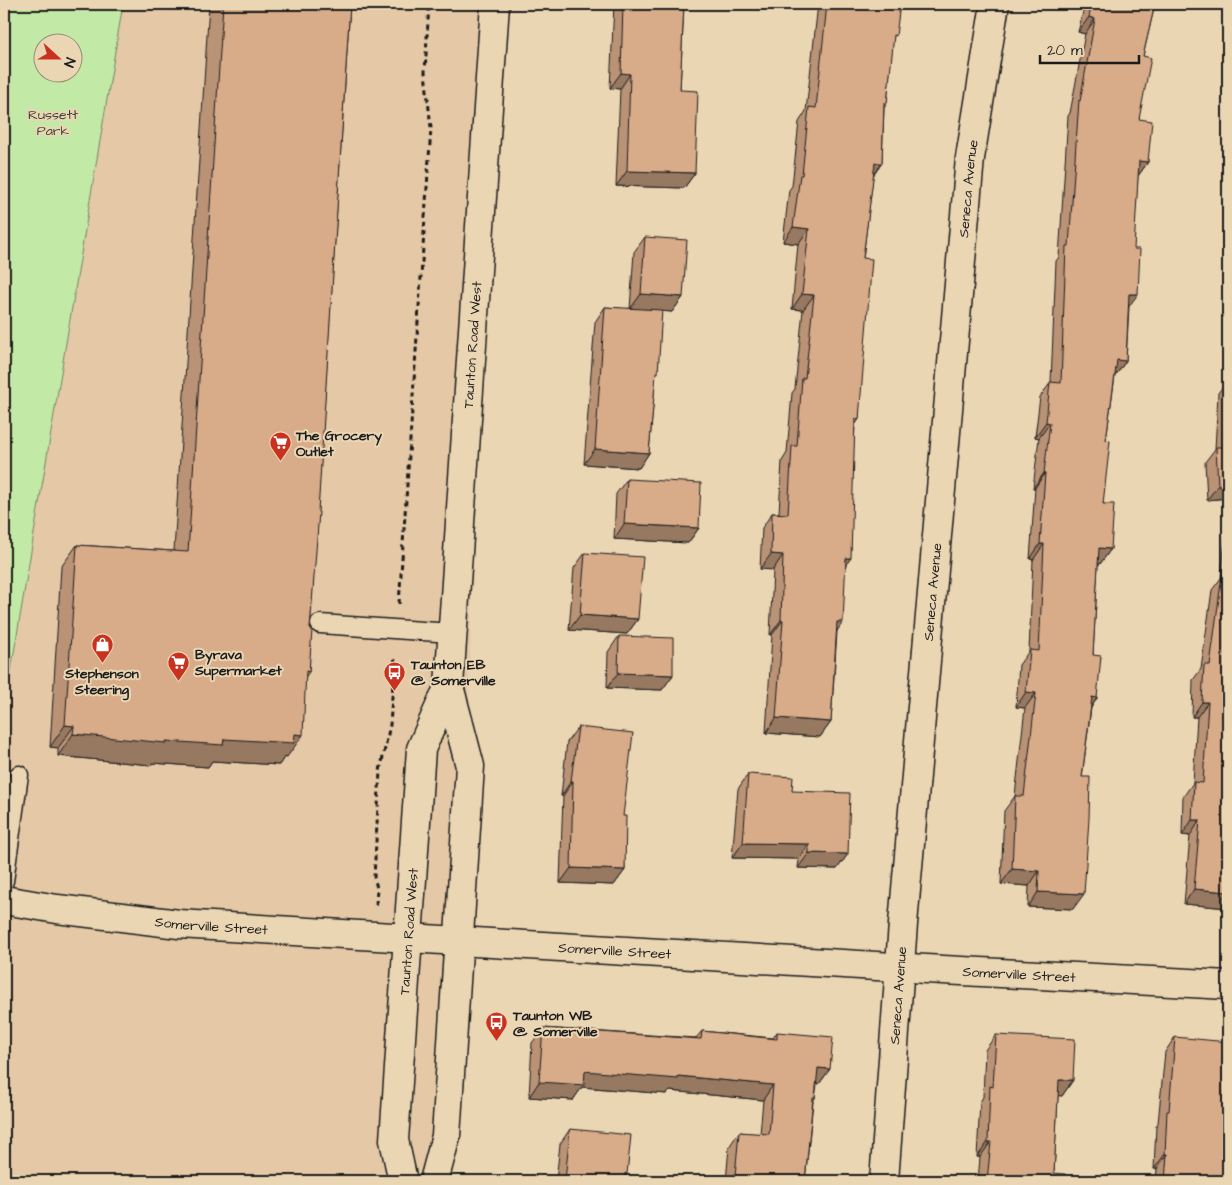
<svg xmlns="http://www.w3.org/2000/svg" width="1232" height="1185" viewBox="0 0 1232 1185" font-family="'Architects Daughter',sans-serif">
	<rect width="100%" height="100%" fill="#ebd6b4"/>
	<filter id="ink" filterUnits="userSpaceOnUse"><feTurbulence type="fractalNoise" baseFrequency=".02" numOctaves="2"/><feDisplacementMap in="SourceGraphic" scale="10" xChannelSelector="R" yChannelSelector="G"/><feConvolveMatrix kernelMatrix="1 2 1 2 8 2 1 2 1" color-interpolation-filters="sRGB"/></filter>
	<g filter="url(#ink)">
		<path fill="#e5c9a7" d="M 123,4 L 492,4 L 463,865 L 434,1181 L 4,1181 L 4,712 Z"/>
		<path fill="#c2eaa6" stroke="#6f8361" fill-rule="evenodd" d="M 4,4 L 123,4 L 4,712 ZM 42,42 L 72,42 L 72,72 L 42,72 Z"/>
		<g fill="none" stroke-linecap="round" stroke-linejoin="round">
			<defs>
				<path id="service" d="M 320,624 L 452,633
					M 4,881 L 19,775"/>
				<g id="minor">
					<path id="s1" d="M 459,941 L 943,970 L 1228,985"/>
					<path id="s2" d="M 884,1181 L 903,924 L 970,158 L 995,4"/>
				</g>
				<g id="tertiary">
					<path id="s3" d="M 4,900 L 57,909 L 179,924 L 459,941"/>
				</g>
				<g id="secondary">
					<path id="s4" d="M 403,1181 L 394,1140 L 421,749 L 449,686"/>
					<path id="s5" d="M 434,1181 L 446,1136 L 470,766 L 449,686 L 495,4"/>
				</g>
			</defs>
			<use href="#service" stroke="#1c1c1c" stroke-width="21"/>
			<use href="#minor" stroke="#1c1c1c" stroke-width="31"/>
			<use href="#tertiary" stroke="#1c1c1c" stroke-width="31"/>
			<use href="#secondary" stroke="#1c1c1c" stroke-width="31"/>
			<path stroke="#1c1c1c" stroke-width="3" stroke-dasharray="5 4" stroke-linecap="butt" d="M 399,604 L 431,128 L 425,72 L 429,4
				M 376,905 L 377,888 L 374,877 L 380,771 L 390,725 L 395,655"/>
			<use href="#service" stroke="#ebd6b4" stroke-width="18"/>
			<use href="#minor" stroke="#ebd6b4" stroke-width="28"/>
			<use href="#tertiary" stroke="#ebd6b4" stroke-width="28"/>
			<use href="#secondary" stroke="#ebd6b4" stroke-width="28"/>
		</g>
		<path fill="#ba9376" stroke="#1c1c1c" d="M 209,4 L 350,4 L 310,629 L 309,672 L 306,676 L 287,757 L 285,756 L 279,765 L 212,761 L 208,767 L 152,763 L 151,765 L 58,756 L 58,748 L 50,747 L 61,567 L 77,545 L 174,551 Z
			M 614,4 L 684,4 L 680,90 L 695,173 L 684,188 L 616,186 L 620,89 L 610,88 Z
			M 818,4 L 900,4 L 893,40 L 887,103 L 884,108 L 882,163 L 873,176 L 863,258 L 859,419 L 855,425 L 846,565 L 837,632 L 831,722 L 820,737 L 766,733 L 772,635 L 770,635 L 773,570 L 760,569 L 762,528 L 772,513 L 779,513 L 782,461 L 787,453 L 792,393 L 795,389 L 803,310 L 792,309 L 798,244 L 783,242 L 789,190 L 792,186 L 799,122 L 806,111 Z
			M 1085,4 L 1155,4 L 1143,56 L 1139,119 L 1148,162 L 1138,176 L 1129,307 L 1126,361 L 1115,376 L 1106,440 L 1103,504 L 1111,549 L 1100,564 L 1098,564 L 1093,655 L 1097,698 L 1091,708 L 1082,777 L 1073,909 L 1028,907 L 1029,886 L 1001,884 L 1004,811 L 1015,796 L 1025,708 L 1016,707 L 1019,665 L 1029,651 L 1033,560 L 1030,559 L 1035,488 L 1033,488 L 1039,438 L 1035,437 L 1040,397 L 1051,382 L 1056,261 L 1059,257 L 1068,116 L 1070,113 L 1085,34 L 1078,32 Z
			M 645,237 L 683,297 L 672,312 L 661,311 L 649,453 L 639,468 L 584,464 L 595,322 L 605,307 L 630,309 L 634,252 Z
			M 1228,379 L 1228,498 L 1207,500 L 1205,462 L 1215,449 L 1218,393 Z
			M 627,479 L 699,528 L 688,543 L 614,539 L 616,494 Z
			M 1228,510 L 1228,908 L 1184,904 L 1190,836 L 1182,835 L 1183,797 L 1193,783 L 1197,717 L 1192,717 L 1193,680 L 1201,669 L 1212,590 L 1221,578 Z
			M 585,553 L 638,619 L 627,634 L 569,630 L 574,568 Z
			M 619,636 L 673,675 L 662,690 L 607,688 L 608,652 Z
			M 578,727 L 623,816 L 625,870 L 614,885 L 560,883 L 563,796 L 561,796 L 567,742 Z
			M 748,774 L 792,791 L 848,854 L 837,869 L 798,868 L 799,859 L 732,858 L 738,789 Z
			M 543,1028 L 696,1038 L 702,1031 L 773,1038 L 777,1032 L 830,1069 L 819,1084 L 817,1084 L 815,1098 L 813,1102 L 805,1181 L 726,1181 L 729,1147 L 739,1132 L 760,1134 L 763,1100 L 670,1091 L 667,1094 L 582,1087 L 573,1100 L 529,1097 L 532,1043 Z
			M 996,1035 L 1073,1080 L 1062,1096 L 1058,1095 L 1054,1173 L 1065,1181 L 978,1181 L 980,1157 L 977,1157 L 980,1102 L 983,1097 L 985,1050 Z
			M 1175,1037 L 1225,1095 L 1228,1181 L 1156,1181 L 1157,1169 L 1154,1169 L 1156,1126 L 1158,1123 L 1165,1052 Z
			M 570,1129 L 627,1174 L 624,1178 L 624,1181 L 556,1181 L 560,1144 Z"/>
		<path fill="#977860" stroke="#1c1c1c" d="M 1089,17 L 1095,19 L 1085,34 L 1078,32 Z
			M 621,73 L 630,74 L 620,89 L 610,88 Z
			M 1139,161 L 1148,162 L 1137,177 Z
			M 875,163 L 882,163 L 871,178 Z
			M 627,171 L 695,173 L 684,188 L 616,186 Z
			M 793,227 L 809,229 L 798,244 L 783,242 Z
			M 641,294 L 683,297 L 672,312 L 630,309 Z
			M 802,294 L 814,295 L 803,310 L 792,309 Z
			M 1129,294 L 1138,294 L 1127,309 Z
			M 1117,360 L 1126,361 L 1115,376 L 1106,375 Z
			M 855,419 L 859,419 L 849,434 Z
			M 1046,422 L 1050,423 L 1039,438 L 1035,437 Z
			M 595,449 L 649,453 L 639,468 L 584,464 Z
			M 1044,473 L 1045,473 L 1035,488 L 1033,488 Z
			M 1228,484 L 1228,498 L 1207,500 L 1218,485 Z
			M 624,524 L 699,528 L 688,543 L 614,539 Z
			M 1040,544 L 1044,544 L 1033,560 L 1030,559 Z
			M 1099,548 L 1111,549 L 1100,564 L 1089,563 Z
			M 771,554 L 783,555 L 773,570 L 760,569 Z
			M 846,558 L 851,558 L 840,573 Z
			M 580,615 L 638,619 L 627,634 L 569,630 Z
			M 781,620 L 783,620 L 772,635 L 770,635 Z
			M 837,622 L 843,622 L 833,637 Z
			M 618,673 L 673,675 L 662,690 L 607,688 Z
			M 1026,692 L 1036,693 L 1025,708 L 1016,707 Z
			M 1092,697 L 1097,698 L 1087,713 Z
			M 1202,702 L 1208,702 L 1197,717 L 1192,717 Z
			M 776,718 L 831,722 L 820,737 L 766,733 Z
			M 65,725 L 74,726 L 58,748 L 50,747 Z
			M 73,734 L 166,741 L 295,734 L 303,735 L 287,757 L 285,756 L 279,765 L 212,761 L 208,767 L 152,763 L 151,765 L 58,756 Z
			M 571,781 L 573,781 L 563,796 L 561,796 Z
			M 1192,820 L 1200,820 L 1190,836 L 1182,835 Z
			M 743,843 L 809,844 L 799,859 L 732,858 Z
			M 809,853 L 848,854 L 837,869 L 798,868 Z
			M 571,868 L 625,870 L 614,885 L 560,883 Z
			M 1012,869 L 1039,871 L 1029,886 L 1001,884 Z
			M 1194,889 L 1228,892 L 1228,908 L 1184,904 Z
			M 1038,892 L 1084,894 L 1073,909 L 1028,907 Z
			M 818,1068 L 830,1069 L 819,1084 L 808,1083 Z
			M 585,1071 L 678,1076 L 773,1085 L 763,1100 L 670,1091 L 667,1094 L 582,1087 L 573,1100 L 529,1097 L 539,1082 Z
			M 1059,1080 L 1073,1080 L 1062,1096 L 1049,1095 Z
			M 988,1142 L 991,1142 L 980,1157 L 977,1157 Z
			M 1165,1154 L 1167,1154 L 1157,1169 L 1154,1169 Z
			M 735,1176 L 780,1180 L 778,1181 L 731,1181 Z"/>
		<path fill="#d8ab89" stroke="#1c1c1c" d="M 223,4 L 350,4 L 318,512 L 319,512 L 310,629 L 312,630 L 309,672 L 306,671 L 303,735 L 295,734 L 294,743 L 224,739 L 223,745 L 166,741 L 166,743 L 73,734 L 74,726 L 65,725 L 77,545 L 188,552 Z
			M 623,4 L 684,4 L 680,90 L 698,91 L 695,173 L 627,171 L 630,74 L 621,73 Z
			M 827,4 L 900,4 L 896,36 L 894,35 L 887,103 L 884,103 L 882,163 L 875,163 L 863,258 L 872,259 L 859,419 L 855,419 L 851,558 L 846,558 L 843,622 L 837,622 L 831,722 L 776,718 L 783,620 L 781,620 L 783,555 L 771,554 L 772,513 L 788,514 L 792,446 L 797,446 L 802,378 L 805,378 L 814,295 L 802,294 L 809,229 L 793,227 L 800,175 L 802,175 L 809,107 L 816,108 Z
			M 1092,4 L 1155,4 L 1143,56 L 1151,58 L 1139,119 L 1152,121 L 1148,162 L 1139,161 L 1134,249 L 1140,249 L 1138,294 L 1129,294 L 1126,361 L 1117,360 L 1106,440 L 1110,441 L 1103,504 L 1114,504 L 1111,549 L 1099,548 L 1093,655 L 1101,656 L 1097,698 L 1092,697 L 1082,777 L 1090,777 L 1089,819 L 1084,894 L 1038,892 L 1039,871 L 1012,869 L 1015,796 L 1024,796 L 1036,693 L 1026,692 L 1030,650 L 1039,651 L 1044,544 L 1040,544 L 1045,473 L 1044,473 L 1050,423 L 1046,422 L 1050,382 L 1061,383 L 1066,246 L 1069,246 L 1079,100 L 1080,101 L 1095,19 L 1089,17 Z
			M 645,237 L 687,240 L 683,297 L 641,294 Z
			M 605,307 L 662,310 L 658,373 L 656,373 L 649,453 L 595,449 Z
			M 1228,387 L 1228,484 L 1218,485 L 1216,447 L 1224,447 Z
			M 627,479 L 701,483 L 699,528 L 624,524 Z
			M 585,553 L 643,557 L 638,619 L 580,615 Z
			M 1222,575 L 1228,576 L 1228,892 L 1194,889 L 1200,820 L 1192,820 L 1194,782 L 1203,783 L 1208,702 L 1202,702 L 1204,665 L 1210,665 Z
			M 619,636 L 673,638 L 673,675 L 618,673 Z
			M 578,727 L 633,733 L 623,816 L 626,816 L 625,870 L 571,868 L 573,781 L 571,781 Z
			M 748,774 L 793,777 L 792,791 L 850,793 L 848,854 L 809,853 L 809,844 L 743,843 Z
			M 543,1028 L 701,1039 L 702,1031 L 777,1039 L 777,1032 L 833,1037 L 830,1069 L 818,1068 L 815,1098 L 813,1098 L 805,1181 L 779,1181 L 780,1180 L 735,1176 L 739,1132 L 769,1134 L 773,1085 L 678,1076 L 678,1079 L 585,1071 L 584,1085 L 539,1082 Z
			M 996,1035 L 1075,1039 L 1073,1080 L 1059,1080 L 1054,1173 L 1065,1174 L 1065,1181 L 987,1181 L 991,1142 L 988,1142 L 990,1086 L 993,1087 Z
			M 1175,1037 L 1228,1042 L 1228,1062 L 1225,1095 L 1228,1095 L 1228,1181 L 1165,1181 L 1167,1154 L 1165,1154 L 1167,1111 L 1169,1111 Z
			M 570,1129 L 631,1135 L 627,1174 L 625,1173 L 624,1181 L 565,1181 Z"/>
	</g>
	<defs>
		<symbol id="supermarket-pin" viewBox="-11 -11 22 30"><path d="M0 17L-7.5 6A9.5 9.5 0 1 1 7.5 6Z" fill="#c8321e" stroke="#ebd6b4"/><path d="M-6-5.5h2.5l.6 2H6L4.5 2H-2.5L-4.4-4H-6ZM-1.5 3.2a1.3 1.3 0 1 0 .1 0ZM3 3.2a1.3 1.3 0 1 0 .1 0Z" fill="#fff"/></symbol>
		<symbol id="shop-pin" viewBox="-11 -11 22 30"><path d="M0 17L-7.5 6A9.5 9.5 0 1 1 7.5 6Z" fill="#c8321e" stroke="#ebd6b4"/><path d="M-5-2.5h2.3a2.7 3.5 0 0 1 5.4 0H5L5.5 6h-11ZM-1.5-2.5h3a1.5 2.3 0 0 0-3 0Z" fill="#fff"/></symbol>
		<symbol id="bus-pin" viewBox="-11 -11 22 30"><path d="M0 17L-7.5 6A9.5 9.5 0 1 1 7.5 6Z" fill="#c8321e" stroke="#ebd6b4"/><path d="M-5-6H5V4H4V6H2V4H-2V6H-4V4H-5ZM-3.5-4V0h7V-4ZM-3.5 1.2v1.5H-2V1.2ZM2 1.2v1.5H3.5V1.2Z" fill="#fff"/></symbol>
	</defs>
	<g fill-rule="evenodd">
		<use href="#supermarket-pin" x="268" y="430" width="25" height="34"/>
		<use href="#shop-pin" x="90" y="632" width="25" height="34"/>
		<use href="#supermarket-pin" x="166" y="650" width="25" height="34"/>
		<use href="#bus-pin" x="382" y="660" width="25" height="34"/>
		<use href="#bus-pin" x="484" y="1010" width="25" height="34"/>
	</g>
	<g text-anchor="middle" stroke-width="4" stroke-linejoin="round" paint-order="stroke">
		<g font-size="14" fill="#3d4538" stroke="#ebd6b4">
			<text x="53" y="119">Russett<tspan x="53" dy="16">Park</tspan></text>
		</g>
		<g font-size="14" fill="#1c1c1c" stroke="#ebd6b4">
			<text dy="5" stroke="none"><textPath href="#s2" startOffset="996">Seneca Avenue</textPath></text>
			<text dy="5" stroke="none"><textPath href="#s5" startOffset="842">Taunton Road West</textPath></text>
			<text dy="5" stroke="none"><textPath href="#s2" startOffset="591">Seneca Avenue</textPath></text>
			<text dy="5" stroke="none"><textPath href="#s3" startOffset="209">Somerville Street</textPath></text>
			<text dy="5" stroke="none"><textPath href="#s4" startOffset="251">Taunton Road West</textPath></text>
			<text dy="5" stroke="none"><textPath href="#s1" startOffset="156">Somerville Street</textPath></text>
			<text dy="5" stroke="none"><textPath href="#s1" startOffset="561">Somerville Street</textPath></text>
			<text dy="5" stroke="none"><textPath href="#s2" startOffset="186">Seneca Avenue</textPath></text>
		</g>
		<g font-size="14" font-weight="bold" fill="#1c1c1c" stroke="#ebd6b4" text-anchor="start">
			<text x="296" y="440">The Grocery<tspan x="296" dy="16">Outlet</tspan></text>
			<text x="195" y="659">Byrava<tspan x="195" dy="16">Supermarket</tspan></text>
			<text x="411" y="669">Taunton EB<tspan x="411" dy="16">@ Somerville</tspan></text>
			<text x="102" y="678" text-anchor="middle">Stephenson<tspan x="102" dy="16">Steering</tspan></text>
			<text x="513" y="1020">Taunton WB<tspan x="513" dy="16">@ Somerville</tspan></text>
		</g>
	</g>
	<rect width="1232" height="1185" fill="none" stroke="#ebd6b4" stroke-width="20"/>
	<rect x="10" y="10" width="1212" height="1165" fill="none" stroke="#1c1c1c" stroke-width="2" filter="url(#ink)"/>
	<g transform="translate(58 58) rotate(111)"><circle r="24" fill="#ebd6b4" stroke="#988c77"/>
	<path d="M0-4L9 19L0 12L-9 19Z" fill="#c8321e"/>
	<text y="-8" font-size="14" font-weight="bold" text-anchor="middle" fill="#1c1c1c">N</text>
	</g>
	<path d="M1040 55v8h99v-8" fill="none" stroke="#1c1c1c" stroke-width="2.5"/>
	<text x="1047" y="55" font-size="15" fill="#1c1c1c" stroke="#ebd6b4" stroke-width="4" paint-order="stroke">20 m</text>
</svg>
